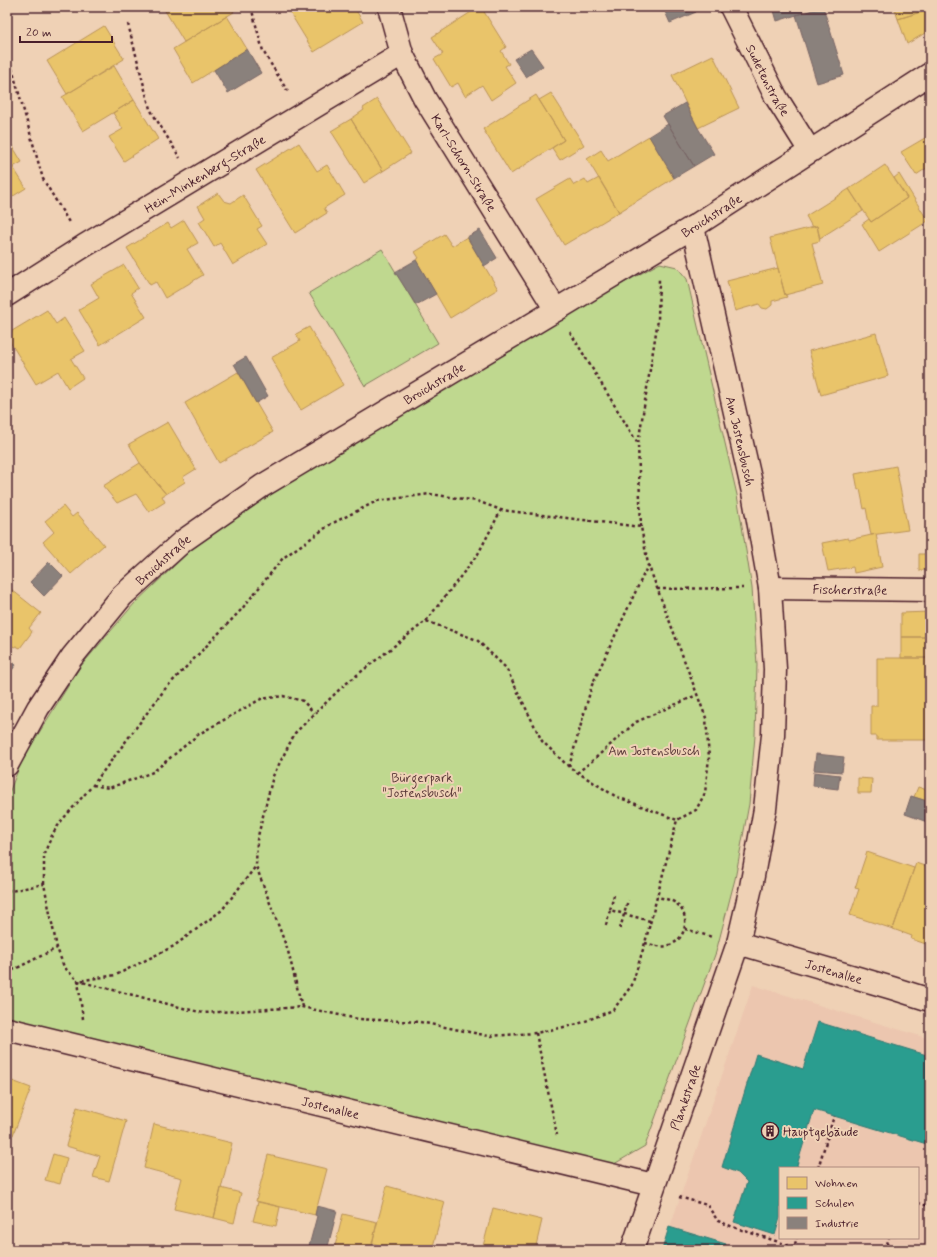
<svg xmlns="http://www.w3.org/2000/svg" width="937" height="1257" viewBox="0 0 937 1257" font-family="Mynerve,sans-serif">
	<rect width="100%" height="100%" fill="#efd1b5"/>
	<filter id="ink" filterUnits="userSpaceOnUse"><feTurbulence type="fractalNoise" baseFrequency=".025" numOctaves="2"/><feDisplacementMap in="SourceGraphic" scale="8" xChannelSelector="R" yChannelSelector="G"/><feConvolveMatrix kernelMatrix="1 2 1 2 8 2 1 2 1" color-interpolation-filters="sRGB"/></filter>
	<g filter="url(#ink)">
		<path fill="#ecc6af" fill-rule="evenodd" d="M 753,985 L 930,1039 L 930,1250 L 662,1250 ZM 780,1168 L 918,1168 L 918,1238 L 780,1238 Z"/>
		<path fill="#bfd88f" stroke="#847c5d" d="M 382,249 L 438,343 L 365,386 L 309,293 Z
			M 660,263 L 677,267 L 687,279 L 737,495 L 752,588 L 757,665 L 755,736 L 749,804 L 735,879 L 716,952 L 645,1146 L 614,1164 L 7,1019 L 7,798 L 22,760 L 80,667 L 134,604 L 192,549 L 267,497 L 553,322 Z"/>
		<path fill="#e9c46a" stroke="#b99257" d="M 167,7 L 231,7 L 234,12 L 184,42 L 164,9 Z
			M 288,7 L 354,7 L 363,22 L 314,52 L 287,8 Z
			M 479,7 L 481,7 L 506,47 L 501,51 L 509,64 L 505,66 L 516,83 L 491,100 L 482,85 L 465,96 L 458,83 L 451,87 L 434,59 L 443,54 L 432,37 Z
			M 894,7 L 930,7 L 930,9 L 898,19 Z
			M 930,9 L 930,30 L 907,44 L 898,19 Z
			M 227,16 L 247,49 L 193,83 L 173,49 Z
			M 104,26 L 124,59 L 67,94 L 47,61 Z
			M 713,55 L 739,108 L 698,128 L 672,75 Z
			M 114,66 L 134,100 L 83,131 L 62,97 Z
			M 551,93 L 584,145 L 560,160 L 552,148 L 564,140 L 539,100 Z
			M 536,95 L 564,140 L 511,174 L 483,129 Z
			M 377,99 L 411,153 L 383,171 L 351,119 L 364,110 L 363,108 Z
			M 134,100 L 158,139 L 124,161 L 109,137 L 123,129 L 113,113 Z
			M 351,119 L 383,171 L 364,183 L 331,131 Z
			M 930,135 L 930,166 L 916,175 L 901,152 Z
			M 649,136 L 674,178 L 619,212 L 587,159 L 601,150 L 608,161 Z
			M 7,137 L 22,162 L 13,167 L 26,188 L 7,200 L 12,208 L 7,211 Z
			M 299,143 L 317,171 L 327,165 L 345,195 L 324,208 L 327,213 L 295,233 L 256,170 Z
			M 885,165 L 907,198 L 871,222 L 849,189 Z
			M 899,174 L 928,221 L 879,252 L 862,224 L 869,219 L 871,222 L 907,198 L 894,178 Z
			M 599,178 L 619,212 L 564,245 L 536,199 L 570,179 L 574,185 L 585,179 L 588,184 Z
			M 849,189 L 863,211 L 820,238 L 817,226 L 812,227 L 806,216 Z
			M 218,193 L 224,201 L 231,203 L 243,195 L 262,226 L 257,229 L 267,244 L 233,265 L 220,243 L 214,247 L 199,222 L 205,218 L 198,206 Z
			M 184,220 L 198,243 L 187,249 L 203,275 L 165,298 L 156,282 L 150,285 L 127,248 L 168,223 L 171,228 Z
			M 817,226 L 820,241 L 812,243 L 823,285 L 785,295 L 770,238 Z
			M 444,234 L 452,246 L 467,237 L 498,289 L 450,318 L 416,260 L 419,258 L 415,252 Z
			M 124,265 L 138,288 L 131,293 L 146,317 L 100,345 L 79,310 L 99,298 L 91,284 Z
			M 778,268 L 785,295 L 786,295 L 787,297 L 772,301 L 772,305 L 767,309 L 762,308 L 759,304 L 735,311 L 727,281 Z
			M 47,310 L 56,324 L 64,318 L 85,351 L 71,359 L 83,378 L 68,388 L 58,371 L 36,384 L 7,337 L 7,334 Z
			M 309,327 L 343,385 L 301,410 L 271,358 L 300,341 L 296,334 Z
			M 876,333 L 888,376 L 821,395 L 809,351 Z
			M 238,372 L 273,432 L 219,463 L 185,403 Z
			M 168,422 L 196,469 L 183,477 L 185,482 L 166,494 L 140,463 L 129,444 Z
			M 140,463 L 166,494 L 162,496 L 165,502 L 149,512 L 136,494 L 117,503 L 103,486 Z
			M 896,466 L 908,530 L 871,535 L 866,508 L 864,509 L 860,489 L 858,490 L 855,474 Z
			M 63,506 L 72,517 L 77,513 L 104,545 L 71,574 L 43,542 L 54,532 L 45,521 Z
			M 876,534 L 882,567 L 854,573 L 853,567 L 828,571 L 822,543 L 848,538 L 849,540 Z
			M 919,554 L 930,554 L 930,570 L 919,570 Z
			M 7,586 L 41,613 L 29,628 L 32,632 L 20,648 L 16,646 L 14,647 L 7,642 Z
			M 930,612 L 930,637 L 901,637 L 901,613 Z
			M 901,637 L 930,637 L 930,658 L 901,658 Z
			M 877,658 L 930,658 L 930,740 L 877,740 L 877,736 L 871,736 L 871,706 L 877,706 Z
			M 858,778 L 872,779 L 871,793 L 858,793 Z
			M 918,787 L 930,791 L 930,802 L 914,797 Z
			M 867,852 L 914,868 L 893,929 L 850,915 L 859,889 L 855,888 Z
			M 916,863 L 930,868 L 930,942 L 929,945 L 911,939 L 912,936 L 893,929 Z
			M 7,1079 L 31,1088 L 13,1135 L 7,1132 Z
			M 77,1107 L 126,1121 L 109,1181 L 93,1177 L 100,1156 L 66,1146 Z
			M 154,1124 L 232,1143 L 214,1218 L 174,1209 L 182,1178 L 144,1168 Z
			M 53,1154 L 67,1158 L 60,1184 L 45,1180 Z
			M 268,1155 L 327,1169 L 315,1215 L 256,1201 Z
			M 387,1186 L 445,1202 L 432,1250 L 395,1250 L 372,1243 Z
			M 221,1188 L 241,1193 L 234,1223 L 214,1218 Z
			M 258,1202 L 280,1207 L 276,1226 L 253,1221 Z
			M 493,1208 L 542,1220 L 535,1250 L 482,1250 Z
			M 343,1214 L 377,1222 L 371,1250 L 334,1250 Z
			M 442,1247 L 459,1250 L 441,1250 Z"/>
		<path fill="#2a9d8f" stroke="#347771" d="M 818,1022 L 930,1056 L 930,1145 L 814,1110 L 797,1165 L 799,1168 L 780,1168 L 780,1218 L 775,1235 L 734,1222 L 747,1182 L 738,1173 L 722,1167 L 756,1054 L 803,1069 Z
			M 669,1227 L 726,1244 L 724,1250 L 662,1250 Z"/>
		<path fill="#8a817c" stroke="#776464" d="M 663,7 L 694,7 L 696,12 L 670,23 Z
			M 773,7 L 801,7 L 803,13 L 777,21 Z
			M 823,7 L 844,75 L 817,83 L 796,15 Z
			M 247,49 L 261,73 L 228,93 L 214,70 Z
			M 531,49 L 543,66 L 526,77 L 514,59 Z
			M 685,103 L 698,128 L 714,154 L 694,166 L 663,116 Z
			M 668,124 L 694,166 L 674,178 L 649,136 Z
			M 480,230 L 497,258 L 484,266 L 467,237 Z
			M 416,260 L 436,294 L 416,305 L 395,272 Z
			M 246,357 L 268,396 L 256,403 L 234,364 Z
			M 49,562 L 63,576 L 44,596 L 30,582 Z
			M 7,658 L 16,665 L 7,676 Z
			M 816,754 L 844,757 L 842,772 L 814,770 Z
			M 814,772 L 840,775 L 838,789 L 813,786 Z
			M 911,796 L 930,802 L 930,823 L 905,814 Z
			M 317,1206 L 337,1211 L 327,1250 L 309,1246 L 317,1216 L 315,1215 Z"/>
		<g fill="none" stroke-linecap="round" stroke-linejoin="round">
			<defs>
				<g id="street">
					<path id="s1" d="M 389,7 L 402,54 L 425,99 L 556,310"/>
					<path id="s2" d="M 731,7 L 776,97 L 810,151"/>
					<path id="s3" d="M 7,295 L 84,246 L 402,54"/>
					<path id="s4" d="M 770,588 L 930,590"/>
					<path id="s5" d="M 7,765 L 38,708 L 72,657 L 122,596 L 183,541 L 262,486 L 556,310 L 693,227 L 930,74"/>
					<path id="s6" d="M 738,943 L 892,988 L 930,1000"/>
					<path id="s7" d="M 7,1029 L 653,1185"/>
					<path id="s8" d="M 632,1250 L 738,943 L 751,887 L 765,809 L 773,735 L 775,669 L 770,588 L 753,492 L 693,227"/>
				</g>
			</defs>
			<use href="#street" stroke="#4a1f2b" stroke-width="25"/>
			<path stroke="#4a1f2b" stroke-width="2.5" stroke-dasharray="3 3" stroke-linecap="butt" d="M 251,7 L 263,51 L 288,92
				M 128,24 L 150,109 L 180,158
				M 7,51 L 43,179 L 70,224
				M 570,332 L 638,444
				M 430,494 L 477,501 L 501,510 L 641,527 L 648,564 L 706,718 L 709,758 L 705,793 L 696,810 L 677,820 L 645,943 L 632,985 L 613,1010 L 578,1024 L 536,1033 L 489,1036 L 420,1022 L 358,1019 L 302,1007 L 203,1013 L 78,981 L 64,967 L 57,948 L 44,884 L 44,854 L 53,833 L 62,820 L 93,785 L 165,689 L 241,610 L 283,558 L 331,524 L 377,501 Z
				M 641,527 L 638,444 L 658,320 L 659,279
				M 657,589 L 743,588
				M 426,621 L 478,554 L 501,510
				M 569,767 L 592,685 L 648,565
				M 577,773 L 592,761 L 636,722 L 697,695
				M 93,785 L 109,788 L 153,772 L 199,734 L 261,699 L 283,696 L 303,701 L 314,713
				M 7,890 L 11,891 L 44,884
				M 614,895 L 610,910 L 650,921
				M 606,925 L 610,910
				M 620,929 L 628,900
				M 685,929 L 712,937
				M 645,943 C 653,945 663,949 672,944 C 689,936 690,909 672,901 C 667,899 662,898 657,897
				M 7,973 L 57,948
				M 302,1007 L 288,951 L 256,866 L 257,840 L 273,776 L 295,733 L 343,686 L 426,621 L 477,640 L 506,668 L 542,741 L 569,767 L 615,796 L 677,820
				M 83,1019 L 78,981 L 116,975 L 174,946 L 222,910 L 256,866
				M 536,1033 L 557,1135
				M 818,1168 L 834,1116
				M 679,1197 L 707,1205 L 718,1221 L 733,1227 L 794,1247
				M 918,1203 L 930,1206
				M 793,1250 L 797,1238
				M 885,1250 L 889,1238"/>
			<use href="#street" stroke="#efd1b5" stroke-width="22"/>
		</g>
	</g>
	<defs>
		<symbol id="building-ring" viewBox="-11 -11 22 22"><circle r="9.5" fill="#efd1b5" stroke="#4a1f2b" stroke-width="1.5"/><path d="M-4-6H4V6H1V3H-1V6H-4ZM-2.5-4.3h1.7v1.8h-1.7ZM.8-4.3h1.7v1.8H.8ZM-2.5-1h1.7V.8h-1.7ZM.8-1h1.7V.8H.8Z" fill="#4a1f2b"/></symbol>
	</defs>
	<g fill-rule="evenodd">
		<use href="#building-ring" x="760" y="1121" width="20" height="20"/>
	</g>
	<g text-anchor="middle" stroke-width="4" stroke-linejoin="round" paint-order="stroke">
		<g font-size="13" fill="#4a1f2b" stroke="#efd1b5">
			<text dy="5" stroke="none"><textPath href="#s2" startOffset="82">Sudetenstraße</textPath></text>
			<text dy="5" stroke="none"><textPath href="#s1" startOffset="174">Karl-Schorn-Straße</textPath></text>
			<text dy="5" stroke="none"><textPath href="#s3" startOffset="232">Hein-Minkenberg-Straße</textPath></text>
			<text dy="5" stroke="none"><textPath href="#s5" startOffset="908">Broichstraße</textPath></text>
			<text dy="5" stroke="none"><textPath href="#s5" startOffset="584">Broichstraße</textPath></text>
			<text transform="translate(741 441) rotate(77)" y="5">Am Jostensbusch</text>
			<text dy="5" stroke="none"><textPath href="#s5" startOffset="260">Broichstraße</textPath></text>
			<text dy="5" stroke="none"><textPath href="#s4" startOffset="80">Fischerstraße</textPath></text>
			<text dy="5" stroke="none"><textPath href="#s6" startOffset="100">Jostenallee</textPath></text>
			<text dy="5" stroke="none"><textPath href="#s8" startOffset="162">Plankstraße</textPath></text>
			<text dy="5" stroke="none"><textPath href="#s7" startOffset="333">Jostenallee</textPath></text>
		</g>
		<g font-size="13" fill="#5c3b3a" stroke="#efd1b5">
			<text x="654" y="755">Am Jostensbusch</text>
			<text x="422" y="782">Bürgerpark<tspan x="422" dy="15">"Jostensbusch"</tspan></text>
		</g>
		<g font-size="13" fill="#4a1f2b" stroke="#efd1b5" text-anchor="start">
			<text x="783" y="1136">Hauptgebäude</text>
		</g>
	</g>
	<rect width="937" height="1257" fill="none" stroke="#efd1b5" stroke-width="24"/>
	<rect x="12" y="12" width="913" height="1233" fill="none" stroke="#4a1f2b" stroke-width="1.5" filter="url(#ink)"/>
	<rect x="779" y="1167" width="140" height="72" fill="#efd1b5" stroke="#ad8a7e"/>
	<rect x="787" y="1177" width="20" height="12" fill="#e9c46a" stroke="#ad8a7e"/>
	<text x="815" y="1187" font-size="12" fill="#4a1f2b">Wohnen</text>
	<rect x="787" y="1197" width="20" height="12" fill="#2a9d8f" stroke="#ad8a7e"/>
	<text x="815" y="1207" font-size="12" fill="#4a1f2b">Schulen</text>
	<rect x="787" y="1217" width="20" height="12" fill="#8a817c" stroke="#ad8a7e"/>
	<text x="815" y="1227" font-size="12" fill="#4a1f2b">Industrie</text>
	<path d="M20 36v6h92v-6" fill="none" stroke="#4a1f2b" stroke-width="2"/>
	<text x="26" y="36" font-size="12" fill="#4a1f2b" stroke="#efd1b5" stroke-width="3" paint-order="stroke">20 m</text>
</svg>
